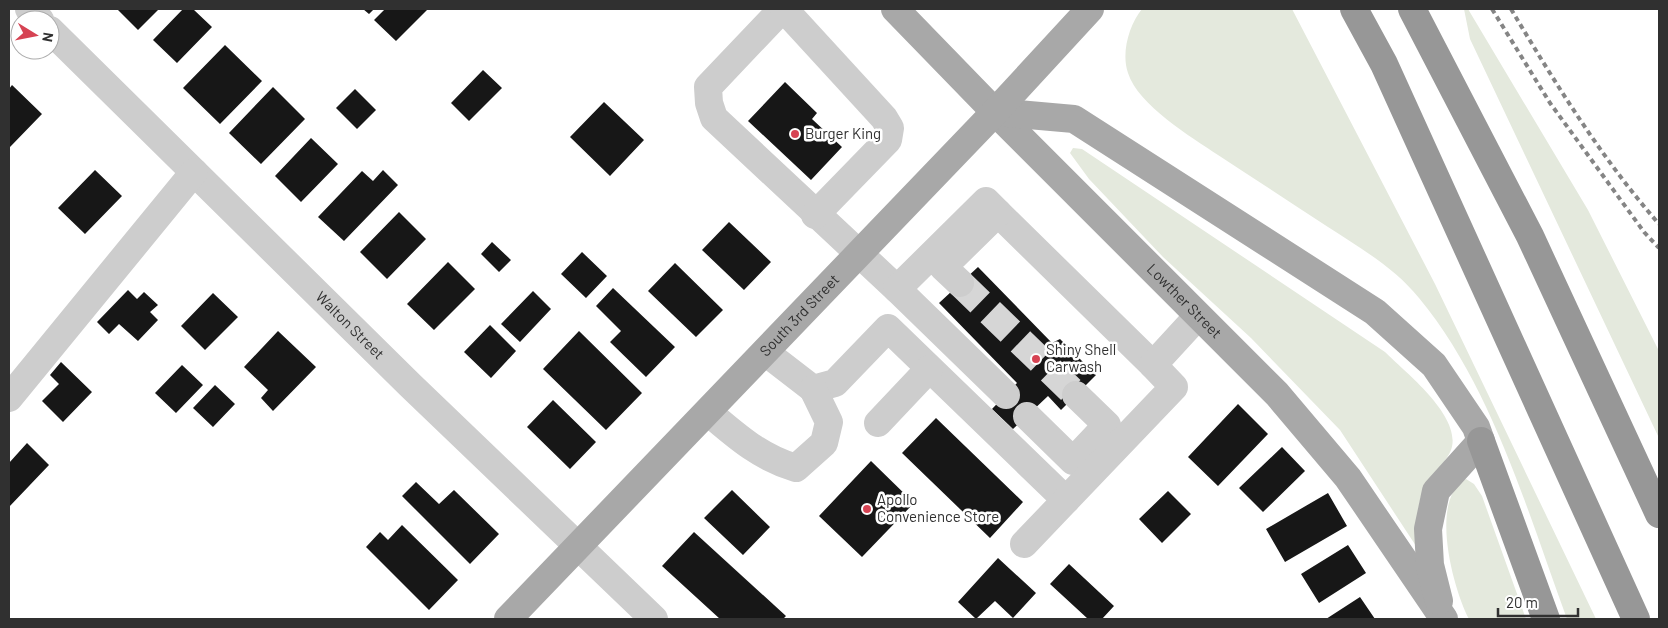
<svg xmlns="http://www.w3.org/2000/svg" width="1668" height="628" viewBox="0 0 1668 628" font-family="Barlow,sans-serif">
	<rect width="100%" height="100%" fill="#fff"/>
	<path fill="#e4e9dd" d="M 1142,9 L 1292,9 L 1435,284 L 1596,619 L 1567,619 C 1528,513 1492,386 1419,298 C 1395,268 1360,248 1328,227 C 1291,203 1255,179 1218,155 C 1191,137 1138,105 1128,73 C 1121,53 1129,25 1142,9 Z
		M 1464,9 L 1468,9 L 1588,210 L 1659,351 L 1659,438 L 1470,39 Z
		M 1073,148 L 1082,149 L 1385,352 C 1406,373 1463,417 1451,450 C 1447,461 1435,471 1428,481 C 1415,501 1418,526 1418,549 L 1340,430 L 1251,338 L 1163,257 L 1089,179 L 1070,153 Z
		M 1466,479 L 1474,484 L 1482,496 L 1526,619 L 1469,619 C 1454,591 1428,499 1466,479 Z"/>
	<path fill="#171717" d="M 117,9 L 159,9 L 138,30 Z
		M 183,9 L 193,9 L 212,27 L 177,63 L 153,40 Z
		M 363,9 L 374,9 L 369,14 Z
		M 385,9 L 428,9 L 396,41 L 374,20 Z
		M 225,45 L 262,81 L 220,124 L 183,88 Z
		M 483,70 L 502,88 L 469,121 L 451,103 Z
		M 785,82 L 817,113 L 812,119 L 842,147 L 811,180 L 748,121 Z
		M 12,85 L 42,114 L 10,147 L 9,89 Z
		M 273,87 L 305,119 L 261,164 L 229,133 Z
		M 355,89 L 376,110 L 357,129 L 336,108 Z
		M 604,102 L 644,140 L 610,176 L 570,137 Z
		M 311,138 L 338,164 L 301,202 L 275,176 Z
		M 95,170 L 122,196 L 85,234 L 58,208 Z
		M 383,170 L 398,185 L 344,241 L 318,217 L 362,171 L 373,181 Z
		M 399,212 L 426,239 L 387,279 L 360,252 Z
		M 729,222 L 771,262 L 744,290 L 702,250 Z
		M 492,242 L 511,260 L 499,272 L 481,254 Z
		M 582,252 L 607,276 L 586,298 L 561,274 Z
		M 448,262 L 475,289 L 434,330 L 407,304 Z
		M 675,263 L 723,310 L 696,337 L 648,291 Z
		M 978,267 L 1052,343 L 1060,339 L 1096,375 L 1061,410 L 1048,396 L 1013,429 L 992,409 L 1017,383 L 939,303 Z
		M 613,288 L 675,347 L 646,377 L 610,342 L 621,331 L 596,306 Z
		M 128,290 L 137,299 L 144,292 L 158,305 L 150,312 L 158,320 L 138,341 L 119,324 L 109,334 L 97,322 Z
		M 533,291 L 551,309 L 520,342 L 501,324 Z
		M 213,293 L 238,317 L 205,350 L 181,326 Z
		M 490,325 L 516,351 L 491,378 L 464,352 Z
		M 278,331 L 316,367 L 273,411 L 261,398 L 268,390 L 244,367 Z
		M 579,331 L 642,393 L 606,430 L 543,369 Z
		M 61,362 L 92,392 L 63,422 L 42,401 L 59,384 L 50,375 Z
		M 182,365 L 203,385 L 176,413 L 155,393 Z
		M 215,385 L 235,404 L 213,427 L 193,408 Z
		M 553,400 L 596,442 L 570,469 L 527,427 Z
		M 1238,404 L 1268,434 L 1218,486 L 1188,457 Z
		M 936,418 L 1023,502 L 990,538 L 902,453 Z
		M 27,443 L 49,465 L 9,507 L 9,463 Z
		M 1282,447 L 1305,471 L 1263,512 L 1239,488 Z
		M 871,461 L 914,503 L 862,557 L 819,516 Z
		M 416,482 L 439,504 L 454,490 L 499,534 L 470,564 L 402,496 Z
		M 732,490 L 770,527 L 743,555 L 704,518 Z
		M 1168,491 L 1191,514 L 1162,543 L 1139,519 Z
		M 1328,493 L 1347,526 L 1285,562 L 1266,529 Z
		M 402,525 L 458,580 L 429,610 L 366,547 L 380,532 L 388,540 Z
		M 694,532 L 786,616 L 783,619 L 720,619 L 662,566 Z
		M 1348,545 L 1366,573 L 1319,603 L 1301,574 Z
		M 998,558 L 1036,593 L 1013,618 L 995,601 L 976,619 L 958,602 Z
		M 1069,564 L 1114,606 L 1102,619 L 1088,619 L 1050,584 Z
		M 1360,597 L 1375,619 L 1326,619 Z"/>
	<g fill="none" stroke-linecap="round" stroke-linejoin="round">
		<path stroke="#d6d6d6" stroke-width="28" stroke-dasharray="28 14" stroke-linecap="butt" d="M 960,283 L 1076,395"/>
		<g stroke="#cdcdcd" stroke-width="28">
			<path d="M 29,9 L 40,20"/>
			<path d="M 782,9 L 708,87 L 709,103 L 714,118 L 897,289"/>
			<path d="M 784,9 L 884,118 L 890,128 L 888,140 L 815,215"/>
			<path id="s1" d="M 50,30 L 410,385 L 654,619"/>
			<path d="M 998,213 L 1153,365"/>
			<path d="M 960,283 L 943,267 L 998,213 L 986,201 L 897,289 L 1006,395"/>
			<path d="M 765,352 L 813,389 L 835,383 L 888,328 L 1066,500"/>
			<path d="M 9,398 L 194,172"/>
			<path d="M 708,412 C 736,436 761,458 796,468 L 824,443 L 829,422 L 813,389"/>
			<path d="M 1027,416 L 1073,461 L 1107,425 L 1076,395"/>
			<path d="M 878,423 L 929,369"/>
			<path d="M 1024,544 L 1174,387 L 1153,365 L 1198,316"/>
		</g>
		<g stroke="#a8a8a8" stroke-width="28">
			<path id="s2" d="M 895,9 L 995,112 L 1277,394 L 1348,478 L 1444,619"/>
			<path d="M 995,112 L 1074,119 L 1375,312 L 1434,365 L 1476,427 L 1481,441 L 1436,491 L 1428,529 L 1430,565 L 1439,601"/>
			<path id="s3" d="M 508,619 L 995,112 L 1090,9"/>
		</g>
		<path stroke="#979797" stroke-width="28" d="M 1354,9 L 1384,64 L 1636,619
			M 1412,9 L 1530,236 L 1659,514
			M 1481,441 L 1546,619"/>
		<path stroke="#858585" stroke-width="4" stroke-dasharray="5 4" stroke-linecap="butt" d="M 1492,9 L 1550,103 L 1644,232 L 1659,248
			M 1511,9 C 1555,83 1602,159 1659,224"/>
	</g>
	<g fill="#d64353" stroke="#fff" stroke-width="2">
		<circle cx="795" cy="134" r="5"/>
		<circle cx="1036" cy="359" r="5"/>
		<circle cx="867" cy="509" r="5"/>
	</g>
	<g text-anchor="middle" stroke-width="5" stroke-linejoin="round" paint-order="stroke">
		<g font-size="15" fill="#303030" stroke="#fff" text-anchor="start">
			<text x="805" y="139">Burger King</text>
			<text x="1046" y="355">Shiny Shell<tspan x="1046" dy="17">Carwash</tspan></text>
			<text x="877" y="505">Apollo<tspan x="877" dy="17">Convenience Store</tspan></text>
		</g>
		<g font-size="15" fill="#303030" stroke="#fff">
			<text dy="5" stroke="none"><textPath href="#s2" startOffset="411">Lowther Street</textPath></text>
			<text dy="5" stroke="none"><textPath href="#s3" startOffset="421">South 3rd Street</textPath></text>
			<text dy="5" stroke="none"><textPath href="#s1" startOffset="421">Walton Street</textPath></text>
		</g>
	</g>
	<rect width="1668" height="628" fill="none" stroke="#303030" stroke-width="20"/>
	<g transform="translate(35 35) rotate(100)"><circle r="24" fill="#ffffff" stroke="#acacac"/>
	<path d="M0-4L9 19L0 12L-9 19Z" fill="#d64353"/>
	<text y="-8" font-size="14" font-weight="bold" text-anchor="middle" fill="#303030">N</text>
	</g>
	<path d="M1498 608v8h80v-8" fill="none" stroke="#303030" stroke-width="2.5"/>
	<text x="1506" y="608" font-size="15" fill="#303030" stroke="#ffffff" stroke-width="4" paint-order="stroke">20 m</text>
</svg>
